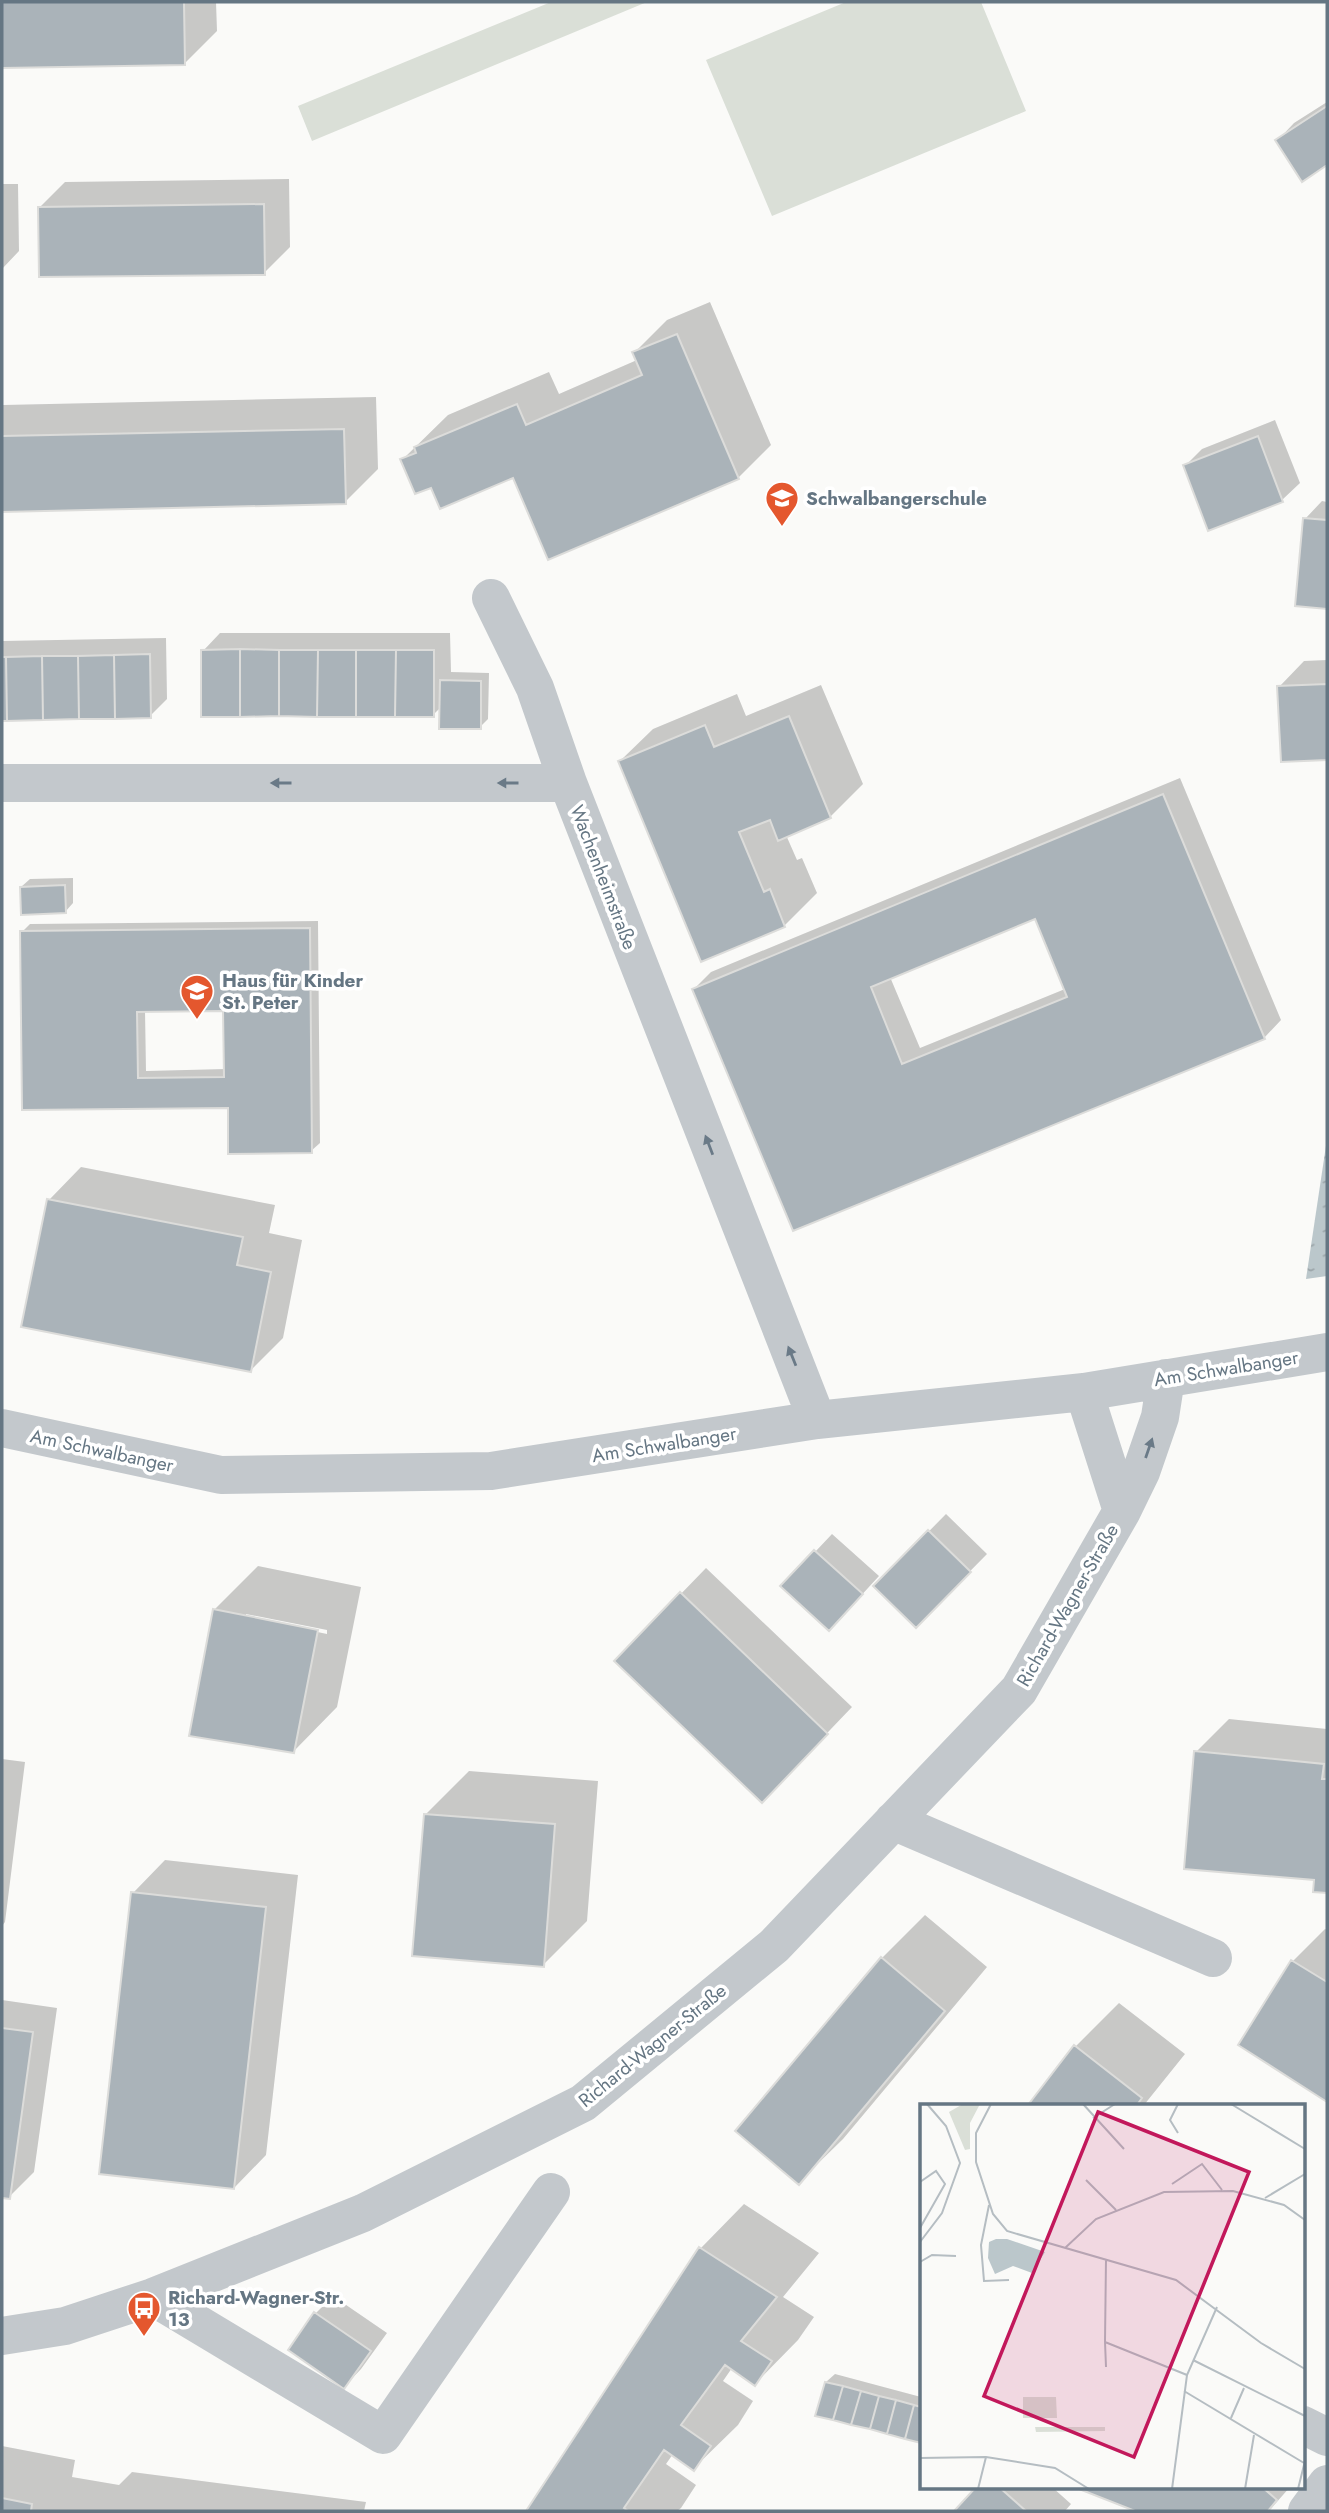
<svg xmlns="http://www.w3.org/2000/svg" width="1329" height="2513" viewBox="0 0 1329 2513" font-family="Jost,sans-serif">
	<defs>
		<pattern id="water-ripples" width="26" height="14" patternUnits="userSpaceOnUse" patternTransform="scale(1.75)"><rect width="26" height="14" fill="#bbc7cb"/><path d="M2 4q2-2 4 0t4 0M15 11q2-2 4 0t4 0" fill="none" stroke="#9ca6aa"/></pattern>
	</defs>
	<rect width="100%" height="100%" fill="#fafaf8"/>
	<path fill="#dadfd7" d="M 551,2 L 647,2 L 312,141 L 298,106 Z
		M 846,2 L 981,2 L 1026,111 L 772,216 L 706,60 Z"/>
	<path fill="url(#water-ripples)" d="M 1327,1139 L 1327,1276 L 1306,1279 Z"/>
	<path fill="#0003" fill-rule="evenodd" d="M 2,2 L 216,2 L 217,31 L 184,64 L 2,66 Z
		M 1327,102 L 1327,163 L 1303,179 L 1277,141 L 1294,123 Z
		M 289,179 L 290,247 L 264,273 L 40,207 L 65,182 Z
		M 2,184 L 18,184 L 19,251 L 2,269 Z
		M 710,302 L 771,445 L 738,478 L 514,475 L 431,485 L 403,459 L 448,415 L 549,372 L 559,394 L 637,360 L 634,353 L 667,320 Z
		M 376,397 L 378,469 L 345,502 L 2,510 L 3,405 Z
		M 1275,420 L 1300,483 L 1282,500 L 1209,528 L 1185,466 L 1202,449 Z
		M 1322,501 L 1327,502 L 1327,607 L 1297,604 L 1305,519 Z
		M 220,633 L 450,633 L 451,672 L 489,673 L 488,719 L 480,727 L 441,707 L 433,715 L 203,651 Z
		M 166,638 L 167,699 L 150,716 L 2,719 L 2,641 Z
		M 1327,660 L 1327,758 L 1283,760 L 1279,687 L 1304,661 Z
		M 821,685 L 863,784 L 830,817 L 786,835 L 797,860 L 802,858 L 817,893 L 784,926 L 620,761 L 653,729 L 737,694 L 746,716 Z
		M 1180,778 L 1281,1020 L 1264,1038 L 794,1229 L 694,989 L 711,972 ZM 1036,917 L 1065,989 L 920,1048 L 890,977 Z
		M 73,878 L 73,903 L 65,912 L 21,887 L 30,879 Z
		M 318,921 L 320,1143 L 311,1151 L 230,1106 L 23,1108 L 22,932 L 30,924 ZM 224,1009 L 226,1069 L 146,1071 L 145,1010 Z
		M 81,1167 L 275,1205 L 269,1233 L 302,1240 L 283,1338 L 251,1370 L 49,1200 Z
		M 946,1514 L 987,1554 L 916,1626 L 875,1586 Z
		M 832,1534 L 879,1576 L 846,1612 L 783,1586 Z
		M 258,1566 L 361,1587 L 337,1707 L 294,1751 L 215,1609 ZM 246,1614 L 327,1630 L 327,1634 L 246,1617 Z
		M 706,1568 L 852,1707 L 787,1775 L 616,1661 Z
		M 1229,1719 L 1327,1729 L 1327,1891 L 1315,1890 L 1316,1879 L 1196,1752 Z
		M 2,1759 L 25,1762 L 5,1922 L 2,1926 Z
		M 469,1771 L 598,1781 L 587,1921 L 543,1965 L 425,1815 Z
		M 165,1860 L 298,1875 L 266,2155 L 234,2188 L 133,1893 Z
		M 925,1915 L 987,1967 L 843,2139 L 799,2182 L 882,1958 Z
		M 1325,1929 L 1327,1930 L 1327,2100 L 1241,2044 L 1293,1961 Z
		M 2,2000 L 57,2008 L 34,2172 L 9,2197 L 2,2196 Z
		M 1119,2003 L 1185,2054 L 1144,2105 L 1030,2105 L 1075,2047 Z
		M 744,2204 L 819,2253 L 783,2297 L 814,2317 L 798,2340 L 755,2384 L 732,2368 L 723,2381 L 753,2401 L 738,2425 L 694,2468 L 673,2454 L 666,2464 L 696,2485 L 681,2508 L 677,2511 L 528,2511 L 701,2248 Z
		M 333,2296 L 387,2333 L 361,2369 L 344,2387 L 290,2349 L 316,2313 Z
		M 835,2374 L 921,2397 L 921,2442 L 818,2414 L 826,2382 Z
		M 2,2446 L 75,2460 L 72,2477 L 119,2485 L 132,2472 L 366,2502 L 364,2511 L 2,2511 Z
		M 978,2487 L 1052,2487 L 1071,2504 L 1065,2511 L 956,2511 Z
		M 1079,2487 L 1290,2487 L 1269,2511 L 1140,2511 Z"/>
	<path fill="#aab3b9" stroke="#dcdcda" stroke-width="2" fill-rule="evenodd" d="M 2,2 L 184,2 L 185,65 L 2,68 Z
		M 1327,106 L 1327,165 L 1302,182 L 1275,140 Z
		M 264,204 L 265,275 L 39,277 L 38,207 Z
		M 677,334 L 739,479 L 548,560 L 513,478 L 440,509 L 431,488 L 415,494 L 400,459 L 416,453 L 414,447 L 517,404 L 526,425 L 642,375 L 632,352 Z
		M 344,429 L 346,504 L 2,512 L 2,436 Z
		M 1258,436 L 1283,502 L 1208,531 L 1183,465 Z
		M 1303,518 L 1327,520 L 1327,609 L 1295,606 Z
		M 240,649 L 240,717 L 201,717 L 201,650 Z
		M 240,649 L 279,650 L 279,716 L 240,717 Z
		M 279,650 L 318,650 L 317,717 L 279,716 Z
		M 318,650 L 356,650 L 356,717 L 317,717 Z
		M 356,650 L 396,650 L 395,717 L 356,717 Z
		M 396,650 L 434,650 L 434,717 L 395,717 Z
		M 150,654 L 151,718 L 115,719 L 114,655 Z
		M 114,655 L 115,719 L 79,719 L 78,656 Z
		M 42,656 L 78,656 L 79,719 L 43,720 Z
		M 42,656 L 43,720 L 7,721 L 6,657 Z
		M 2,657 L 6,657 L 7,721 L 2,721 Z
		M 440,680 L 481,681 L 481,729 L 439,729 Z
		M 1327,684 L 1327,760 L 1281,762 L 1277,686 Z
		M 789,716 L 831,818 L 778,841 L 770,820 L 739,832 L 764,892 L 770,889 L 785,927 L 701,962 L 618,761 L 705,725 L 714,747 Z
		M 1163,794 L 1265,1039 L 793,1231 L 692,989 ZM 1035,919 L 1067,997 L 902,1064 L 871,987 Z
		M 65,885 L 66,913 L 21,915 L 20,887 Z
		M 310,928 L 312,1153 L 228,1154 L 228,1108 L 22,1110 L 20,931 ZM 223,1011 L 224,1077 L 138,1078 L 137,1012 Z
		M 47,1199 L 243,1237 L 237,1265 L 271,1272 L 251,1372 L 21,1327 Z
		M 928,1530 L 971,1572 L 916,1628 L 873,1586 Z
		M 814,1550 L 863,1594 L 829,1631 L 780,1586 Z
		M 680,1592 L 828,1734 L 762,1803 L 614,1661 Z
		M 213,1609 L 318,1630 L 294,1753 L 189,1736 Z
		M 1194,1751 L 1324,1764 L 1322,1779 L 1327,1779 L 1327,1893 L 1313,1892 L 1314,1880 L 1184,1869 Z
		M 424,1814 L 555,1824 L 544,1967 L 412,1956 Z
		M 131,1892 L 266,1907 L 234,2189 L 99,2174 Z
		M 881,1957 L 945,2011 L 799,2185 L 735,2131 Z
		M 1291,1960 L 1327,1982 L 1327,2102 L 1238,2045 Z
		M 2,2028 L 33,2032 L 10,2199 L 2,2198 Z
		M 1074,2045 L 1142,2098 L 1137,2105 L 1028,2105 Z
		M 699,2247 L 777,2297 L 741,2341 L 772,2361 L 755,2386 L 725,2365 L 681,2425 L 711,2446 L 694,2471 L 664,2450 L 624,2508 L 628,2511 L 526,2511 Z
		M 314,2312 L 371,2351 L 344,2389 L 288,2350 Z
		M 825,2382 L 843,2386 L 833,2420 L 815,2416 Z
		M 843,2386 L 861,2391 L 851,2425 L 833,2420 Z
		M 861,2391 L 879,2396 L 870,2429 L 851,2425 Z
		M 879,2396 L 896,2400 L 887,2434 L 870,2429 Z
		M 896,2400 L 914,2405 L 905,2439 L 887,2434 Z
		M 914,2405 L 921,2407 L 921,2443 L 905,2439 Z
		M 976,2487 L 999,2487 L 1026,2511 L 954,2511 Z
		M 1074,2487 L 1262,2487 L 1277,2500 L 1268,2511 L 1135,2511 Z
		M 2,2498 L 32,2504 L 31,2511 L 2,2511 Z"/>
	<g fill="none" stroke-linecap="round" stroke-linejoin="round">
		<path stroke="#c3c8cc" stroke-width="38" d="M 491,598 L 535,688 L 568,783
			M 2,783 L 568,783 L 817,1420
			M 1084,1392 L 1122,1511
			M 2,1428 L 221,1475 L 491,1471 L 817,1420 L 1084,1392 L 1327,1352
			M 893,1821 L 1213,1958
			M 153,2297 L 383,2435 L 551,2192
			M 2,2336 L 65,2326 L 153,2297 L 363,2213 L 583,2103 L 774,1946 L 1019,1690 L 1122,1511 L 1141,1472 L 1160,1417 L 1166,1378
			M 1303,2425 L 1327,2437
			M 1307,2511 L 1327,2484"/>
	</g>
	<defs><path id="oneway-solid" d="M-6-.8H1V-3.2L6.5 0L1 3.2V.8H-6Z" transform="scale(1.75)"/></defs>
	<g fill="#6a7a87">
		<use href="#oneway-solid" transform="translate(281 783) rotate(180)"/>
		<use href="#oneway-solid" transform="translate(508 783) rotate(180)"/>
		<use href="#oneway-solid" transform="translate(709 1145) rotate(-111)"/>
		<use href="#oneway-solid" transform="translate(792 1356) rotate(-112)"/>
		<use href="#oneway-solid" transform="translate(1149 1448) rotate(-71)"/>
	</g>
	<defs>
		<symbol id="school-pin" viewBox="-11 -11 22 30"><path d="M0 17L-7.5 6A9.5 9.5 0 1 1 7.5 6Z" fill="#e4572e" stroke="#fff"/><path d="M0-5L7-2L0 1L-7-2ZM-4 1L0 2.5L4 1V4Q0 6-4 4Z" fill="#fff"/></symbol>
		<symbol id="bus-pin" viewBox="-11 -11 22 30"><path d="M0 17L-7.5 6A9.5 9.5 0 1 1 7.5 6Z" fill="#e4572e" stroke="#fff"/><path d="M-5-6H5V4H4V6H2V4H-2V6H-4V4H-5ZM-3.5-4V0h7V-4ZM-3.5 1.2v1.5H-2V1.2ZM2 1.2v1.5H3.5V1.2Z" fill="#fff"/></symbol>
	</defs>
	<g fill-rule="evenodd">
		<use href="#school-pin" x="763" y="479" width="38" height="52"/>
		<use href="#school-pin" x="178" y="972" width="38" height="52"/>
		<use href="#bus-pin" x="125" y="2289" width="38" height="52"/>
	</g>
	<g text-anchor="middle" stroke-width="7" stroke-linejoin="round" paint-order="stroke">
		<g font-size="19" font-weight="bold" fill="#657683" stroke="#fff" text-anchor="start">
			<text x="806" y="505">Schwalbangerschule</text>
			<text x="222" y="987">Haus für Kinder<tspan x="222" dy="22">St. Peter</tspan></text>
			<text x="168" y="2304">Richard-Wagner-Str.<tspan x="168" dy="22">13</tspan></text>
		</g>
		<g font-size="19" fill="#657683" stroke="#fff">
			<text transform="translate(604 877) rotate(69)" y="7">Wachenheimstraße</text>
			<text transform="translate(1226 1368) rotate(-9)" y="7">Am Schwalbanger</text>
			<text transform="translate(664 1444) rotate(-9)" y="7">Am Schwalbanger</text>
			<text transform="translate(102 1450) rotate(12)" y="7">Am Schwalbanger</text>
			<text transform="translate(1067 1605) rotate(-60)" y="7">Richard-Wagner-Straße</text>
			<text transform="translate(652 2045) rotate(-39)" y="7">Richard-Wagner-Straße</text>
		</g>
	</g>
	<g transform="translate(920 2104)">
		<rect width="385" height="385" fill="#fafaf8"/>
		<path d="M 43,0 L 60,0 L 50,19 L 50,45 L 45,46 L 29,8 Z" fill="#dadfd7"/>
		<path d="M 103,293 L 136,293 L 137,314 L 103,314 ZM 115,323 L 185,323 L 185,327 L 116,328 Z" fill="#dadfd7"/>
		<path d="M 76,135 L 87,135 L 125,148 L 112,169 L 93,162 L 75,170 L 68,154 L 69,138 Z" fill="#bbc7cb"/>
		<path fill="none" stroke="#b5bdc2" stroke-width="2" d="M 71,0 L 56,29 L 56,58 L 73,110 L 87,127 L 256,176 L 341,239 L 385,265M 163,0 L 204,45M 258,0 L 250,16 L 258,29M 311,0 L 385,45M 173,14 L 195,0M 166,76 L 196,106M 0,78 L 16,67 L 25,80 L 0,124M 252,80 L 282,60 L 302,86M 345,94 L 385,70M 69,101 L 61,141 L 64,177 L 89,176M 0,138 L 22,109 L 40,59 L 26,22 L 7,0M 145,144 L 176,115 L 244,88 L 313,87 L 364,101 L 385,116M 186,155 L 185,238 L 267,271M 0,158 L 12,151 L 36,152M 185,238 L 186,263M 273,256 L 385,312M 264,287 L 384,359M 311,314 L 324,284M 0,354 L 66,353 L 135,364 L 169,385M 58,385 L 66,353M 252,385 L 267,271 L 297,203M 325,385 L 334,331M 378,385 L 385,357"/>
		<path fill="#c2185b" fill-opacity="0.15" stroke="#c2185b" stroke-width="3.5" d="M 178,8 L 329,68 L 214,353 L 64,292 Z"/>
		<rect width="385" height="385" fill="none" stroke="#657683" stroke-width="3.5"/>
	</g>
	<rect width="1329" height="2513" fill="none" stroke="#657683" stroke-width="7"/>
</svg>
